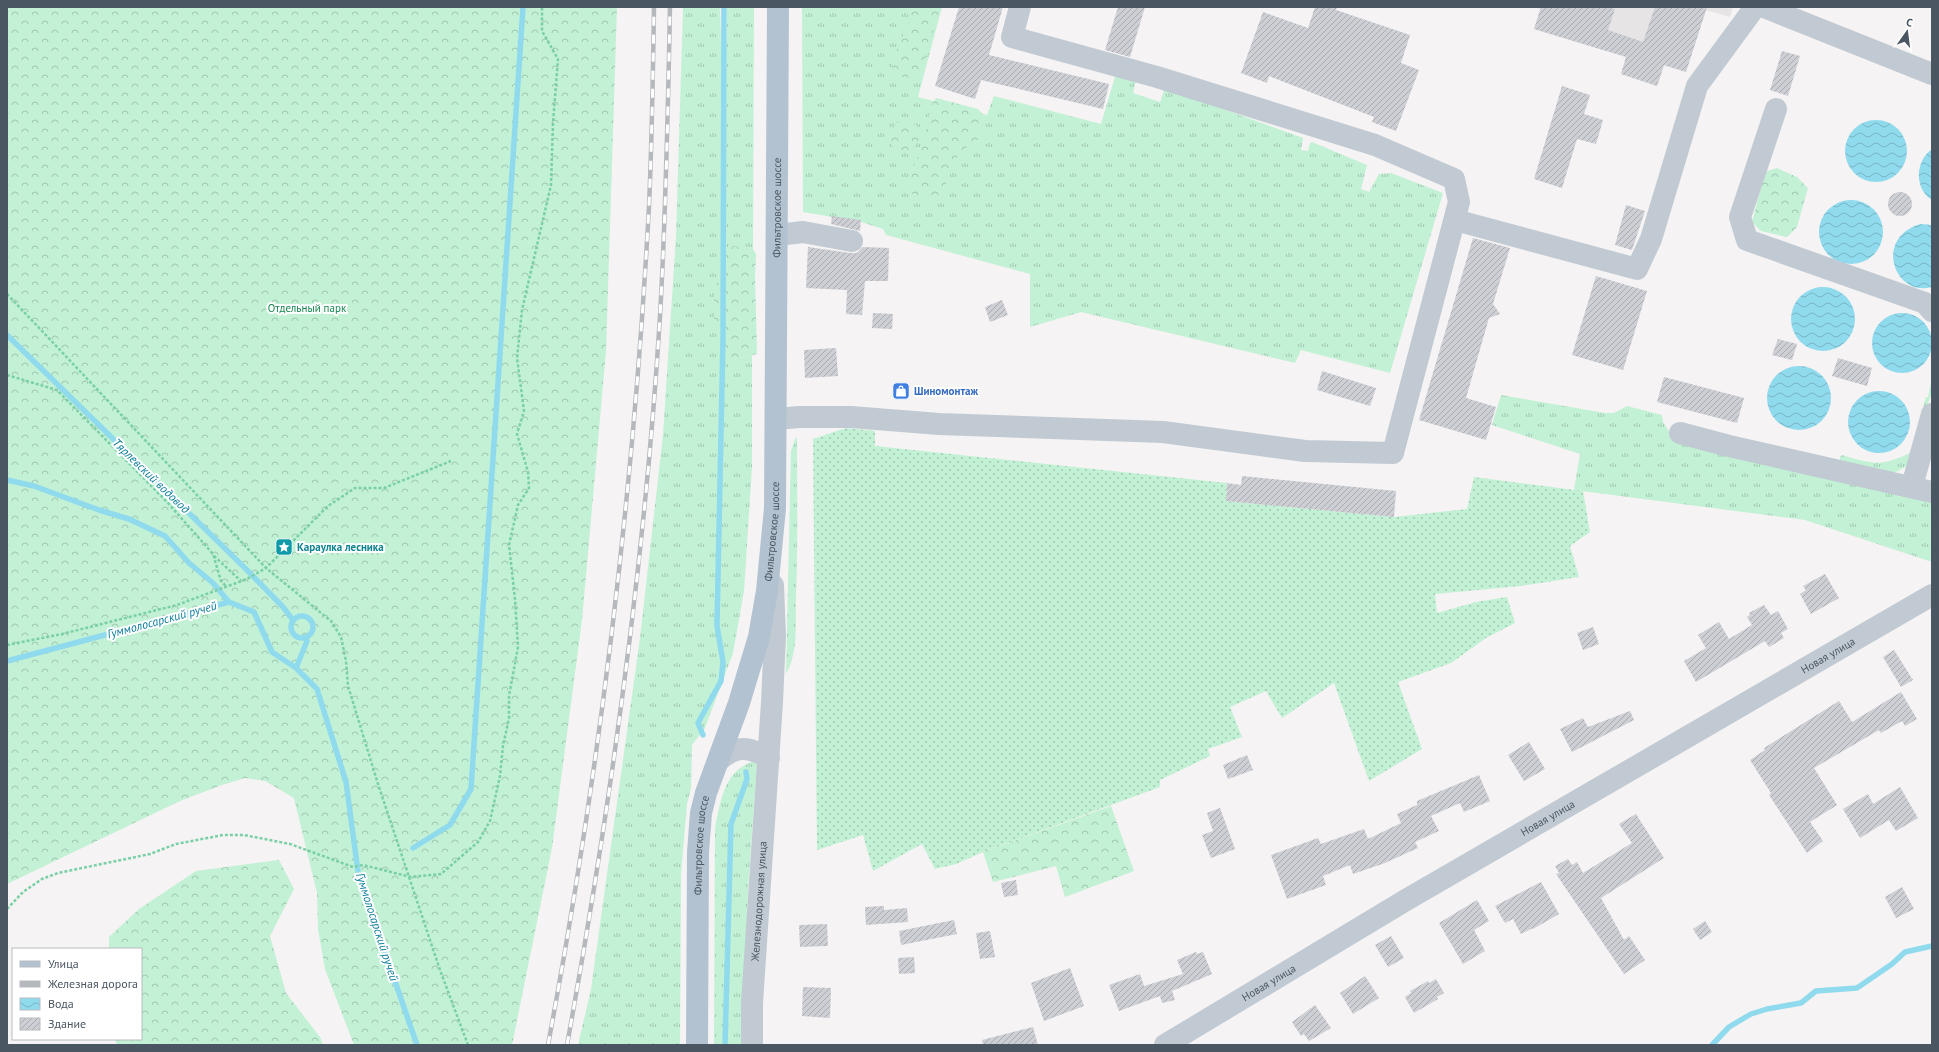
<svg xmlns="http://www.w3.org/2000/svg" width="1939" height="1052" viewBox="0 0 1939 1052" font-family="'PT Sans',sans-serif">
	<defs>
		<pattern id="grass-tufts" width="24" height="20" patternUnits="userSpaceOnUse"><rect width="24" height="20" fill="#c3f1d5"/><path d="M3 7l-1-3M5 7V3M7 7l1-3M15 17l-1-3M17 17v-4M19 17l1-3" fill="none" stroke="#a0c6b0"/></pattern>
		<pattern id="forest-crowns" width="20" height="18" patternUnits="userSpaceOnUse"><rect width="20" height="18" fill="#c3f1d5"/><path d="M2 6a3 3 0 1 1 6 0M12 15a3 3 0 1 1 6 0" fill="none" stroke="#a0c6b0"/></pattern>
		<pattern id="garden-dots" width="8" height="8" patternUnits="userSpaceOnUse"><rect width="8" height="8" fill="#c3f1d5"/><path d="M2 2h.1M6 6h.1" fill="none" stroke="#a0c6b0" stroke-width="1.8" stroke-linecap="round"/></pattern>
		<pattern id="water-waves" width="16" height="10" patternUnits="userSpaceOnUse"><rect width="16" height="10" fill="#90daee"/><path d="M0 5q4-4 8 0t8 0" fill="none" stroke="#78b4c4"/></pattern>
		<pattern id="building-hatch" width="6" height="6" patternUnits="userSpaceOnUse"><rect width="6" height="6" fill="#cdcfd5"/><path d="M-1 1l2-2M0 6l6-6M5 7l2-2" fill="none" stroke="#a8abb0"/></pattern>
	</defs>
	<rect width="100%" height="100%" fill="#f5f3f3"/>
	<path fill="#e6e4e5" d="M 1533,7 L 1733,7 L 1730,17 L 1706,10 L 1686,72 L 1664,66 L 1657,86 L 1621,74 L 1627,54 L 1603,50 L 1534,29 L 1540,9 Z"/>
	<path fill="url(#grass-tufts)" d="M 683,7 L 720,7 L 721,42 L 727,40 L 727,7 L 754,7 L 753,249 L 746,247 L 733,359 L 752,355 L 752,467 L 744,591 L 733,653 L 705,728 L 692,745 L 691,788 L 687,804 L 681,874 L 680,1045 L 578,1045 L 591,989 L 640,638 L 663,435 L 676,236 Z
		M 802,7 L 942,7 L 918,97 L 987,115 L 994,96 L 1101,124 L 1117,70 L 1137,76 L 1133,93 L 1160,102 L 1165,88 L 1303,138 L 1301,150 L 1308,151 L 1310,143 L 1312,142 L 1367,165 L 1361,189 L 1369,192 L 1379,174 L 1391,173 L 1443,193 L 1390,373 L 1301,350 L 1295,363 L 1081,312 L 1030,327 L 1030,274 L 886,235 L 883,229 L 861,222 L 803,212 Z
		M 1932,377 L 1932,391 L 1909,465 L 1894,473 L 1840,461 L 1840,457 L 1842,455 C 1873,464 1880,467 1910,453 L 1926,397 L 1928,397 Z
		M 1501,395 L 1605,413 L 1614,413 L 1627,406 L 1662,415 L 1663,422 L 1669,431 L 1669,436 L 1932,497 L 1932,562 L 1805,520 L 1574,490 L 1580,454 L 1492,425 Z
		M 797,437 C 797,490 798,543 796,596 C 795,622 799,651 786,674 L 791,451 L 795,439 Z
		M 752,762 L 757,764 L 748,889 L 743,1045 L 714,1045 L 715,828 C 720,803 724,771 752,762 Z"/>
	<path fill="url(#forest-crowns)" d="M 7,7 L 617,7 L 606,351 L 582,620 L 552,848 L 512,1045 L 354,1045 L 325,969 L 318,929 L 317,893 L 294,798 L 265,781 L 245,778 L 222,785 L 180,801 L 7,884 Z
		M 906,7 L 942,7 L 935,24 L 926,57 L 917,75 L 905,78 L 893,71 L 892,62 L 909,21 Z
		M 936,98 L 978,109 L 984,115 C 982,139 981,140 960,151 L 945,186 L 936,200 L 922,200 L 910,192 L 911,174 L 924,141 L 931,106 Z
		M 907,121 L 917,126 L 920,139 L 912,150 L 895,151 C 888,140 890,132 897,122 Z
		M 1777,168 L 1797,177 L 1808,188 L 1797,227 L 1787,237 L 1761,231 L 1752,222 L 1765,172 Z
		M 729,246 L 746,247 L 753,249 L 756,254 L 755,277 L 757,354 L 733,359 L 714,328 L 714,292 Z
		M 1111,806 L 1134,871 L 1065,897 L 1056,866 L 993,882 L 983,852 Z
		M 279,860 L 294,889 L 270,936 L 286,993 L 320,1037 L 323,1045 L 117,1045 L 115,1039 L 141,1039 L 141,949 L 109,949 L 109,937 L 139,909 L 196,871 Z"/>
	<path fill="url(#garden-dots)" d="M 846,428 L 875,431 L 875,446 L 1227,483 L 1226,501 L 1394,517 L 1467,509 L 1474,477 L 1583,491 L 1590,532 L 1570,546 L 1579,577 L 1520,586 L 1435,594 L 1437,613 L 1476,602 L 1507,597 L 1515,623 L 1486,638 L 1451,663 L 1398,682 L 1422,749 L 1369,781 L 1334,683 L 1282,718 L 1266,691 L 1230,707 L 1242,737 L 1208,749 L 1210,756 L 1160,780 L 1160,787 L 983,852 L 956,864 L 935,869 L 922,844 L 873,871 L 863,835 L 817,850 L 813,439 Z"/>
	<path fill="url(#water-waves)" d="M1845 151a31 31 0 1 1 62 0a31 31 0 1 1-62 0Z
		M 1932,149 L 1932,200 C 1914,189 1915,161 1932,149 Z
		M1819 232a32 32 0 1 1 64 0a32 32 0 1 1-64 0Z
		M 1921,224 L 1932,225 L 1932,287 C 1894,298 1873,237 1921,224 Z
		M1791 319a32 32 0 1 1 64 0a32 32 0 1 1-64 0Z
		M1872 343a30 30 0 1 1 60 0a30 30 0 1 1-60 0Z
		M1767 398a32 32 0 1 1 64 0a32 32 0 1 1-64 0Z
		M1848 422a31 31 0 1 1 62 0a31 31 0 1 1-62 0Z"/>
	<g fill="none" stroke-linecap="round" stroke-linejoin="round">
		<path stroke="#90daee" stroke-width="5.5" d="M 7,335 L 247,570 L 283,607 L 293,620
			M 7,480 L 34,486 L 99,510 L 129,519 L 165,536 L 189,563 L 213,583 L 229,602
			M291 627a11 11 0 1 1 22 0a11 11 0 1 1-22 0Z
			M 7,661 L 229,602 L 254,612 L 272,652 L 296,668 L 317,689 L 346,782 L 359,879 L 369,912 L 390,967 L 417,1045
			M 296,668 L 307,641 L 305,637
			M 703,735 L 698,723 L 721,681 L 723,662 L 717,626 L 723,338 L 724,7
			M 413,848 L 450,825 L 471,789 L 523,7
			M 725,1045 L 731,824 L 747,779 L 746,772
			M 1712,1045 L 1729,1027 L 1751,1014 L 1767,1009 L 1801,1003 L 1816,991 L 1857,988 L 1892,964 L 1905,952 L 1932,946"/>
	</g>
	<path fill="url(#building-hatch)" d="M 959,7 L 1003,7 L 989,55 L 1109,84 L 1103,109 L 981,80 L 975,99 L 935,86 Z
		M 1118,7 L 1145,7 L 1130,57 L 1105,50 Z
		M 1315,7 L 1337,7 L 1336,10 L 1410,35 L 1401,63 L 1419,70 L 1396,131 L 1372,122 L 1374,117 L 1269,76 L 1267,83 L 1241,73 L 1263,12 L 1308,28 Z
		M 1541,7 L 1607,7 L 1615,9 L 1608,30 L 1643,42 L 1655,7 L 1707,7 L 1686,72 L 1664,65 L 1657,86 L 1621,74 L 1626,57 L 1534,29 Z
		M 1782,51 L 1800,56 L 1788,96 L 1770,90 Z
		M 1562,86 L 1590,95 L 1584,114 L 1603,120 L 1596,144 L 1577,139 L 1562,188 L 1534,179 Z
		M1888 204a12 12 0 1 1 24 0a12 12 0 1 1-24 0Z
		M 1626,205 L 1645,211 L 1632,250 L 1615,245 Z
		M 832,216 L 861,220 L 860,231 L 831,224 Z
		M 1473,238 L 1510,248 L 1493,304 L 1500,314 L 1489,318 L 1466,398 L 1496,407 L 1486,440 L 1419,420 Z
		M 808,247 L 850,253 L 857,253 L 863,247 L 889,248 L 888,281 L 865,281 L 862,315 L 846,314 L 847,290 L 806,288 Z
		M 1596,276 L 1647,291 L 1623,370 L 1572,355 Z
		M 1002,300 L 1008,315 L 990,322 L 985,307 Z
		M 873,313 L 893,314 L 892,329 L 872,328 Z
		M 1778,339 L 1797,344 L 1792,360 L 1772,355 Z
		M 836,348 L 838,376 L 805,378 L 804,350 Z
		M 1838,358 L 1872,368 L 1867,386 L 1832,376 Z
		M 1322,371 L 1376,388 L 1370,406 L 1317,390 Z
		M 1664,377 L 1744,398 L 1737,423 L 1657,402 Z
		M 1242,476 L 1396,491 L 1394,517 L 1226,501 L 1227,483 L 1241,485 Z
		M 1825,574 L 1839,598 L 1811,614 L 1800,594 L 1806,590 L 1803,586 Z
		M 1764,605 L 1771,615 L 1778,611 L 1788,629 L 1781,633 L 1784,638 L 1769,647 L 1765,641 L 1696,682 L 1684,661 L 1706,648 L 1698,635 L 1719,622 L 1729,639 L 1752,625 L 1747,617 L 1750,615 L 1749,613 Z
		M 1593,627 L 1599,644 L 1583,650 L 1577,633 Z
		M 1894,650 L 1913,680 L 1901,687 L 1883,657 Z
		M 1901,692 L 1917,719 L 1905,726 L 1902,721 L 1881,733 L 1879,730 L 1814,768 L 1837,805 L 1810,822 L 1823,841 L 1807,853 L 1769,795 L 1771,793 L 1750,760 L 1765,750 L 1764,748 L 1839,701 L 1852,722 Z
		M 1630,711 L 1634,720 L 1572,752 L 1560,729 L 1583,718 L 1588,727 Z
		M 1529,742 L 1545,769 L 1524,781 L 1508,755 Z
		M 1247,755 L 1253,770 L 1228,779 L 1223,765 Z
		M 1479,775 L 1490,801 L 1464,812 L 1460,803 L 1431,816 L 1439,831 L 1415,842 L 1418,848 L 1385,863 L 1353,874 L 1350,865 L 1323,876 L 1326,885 L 1287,899 L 1271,855 L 1318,838 L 1321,844 L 1364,829 L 1368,839 L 1401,823 L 1397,814 L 1417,805 L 1417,801 Z
		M 1900,787 L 1918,818 L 1896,831 L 1889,820 L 1860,838 L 1843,809 L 1868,794 L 1873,804 Z
		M 1220,808 L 1235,849 L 1211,858 L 1202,835 L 1213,831 L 1207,813 Z
		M 1636,814 L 1664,858 L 1601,898 L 1624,940 L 1629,936 L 1645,960 L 1624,974 L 1556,874 L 1559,873 L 1555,866 L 1568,859 L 1572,865 L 1577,862 L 1583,873 L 1632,843 L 1619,824 Z
		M 1016,880 L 1018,895 L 1004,897 L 1001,883 Z
		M 1541,882 L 1559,914 L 1533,929 L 1533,928 L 1521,934 L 1513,919 L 1505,923 L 1495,906 Z
		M 1902,887 L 1914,909 L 1896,918 L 1885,897 Z
		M 1477,900 L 1489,921 L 1474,930 L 1485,951 L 1463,964 L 1439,923 Z
		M 884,906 L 884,910 L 907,908 L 908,922 L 866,925 L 865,907 Z
		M 954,920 L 957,934 L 901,945 L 899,931 Z
		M 1705,921 L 1712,932 L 1700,940 L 1693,929 Z
		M 827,924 L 828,946 L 800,947 L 799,925 Z
		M 990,931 L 995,957 L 980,959 L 976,933 Z
		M 1391,936 L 1404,958 L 1388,967 L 1375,945 Z
		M 1196,952 L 1197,954 L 1203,952 L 1212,974 L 1172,991 L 1175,1000 L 1162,1003 L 1160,996 L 1119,1011 L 1109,985 L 1140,974 L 1144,986 L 1183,974 L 1177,960 Z
		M 914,957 L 915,973 L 899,974 L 898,958 Z
		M 1070,968 L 1084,1006 L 1044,1021 L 1031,983 Z
		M 1365,976 L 1379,998 L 1353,1014 L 1340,993 Z
		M 1436,979 L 1444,993 L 1437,997 L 1438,999 L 1414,1013 L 1405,997 L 1411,993 L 1410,991 L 1428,981 L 1429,983 Z
		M 803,987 L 831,988 L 830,1018 L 802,1016 Z
		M 1315,1005 L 1331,1028 L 1309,1041 L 1304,1034 L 1301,1036 L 1292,1022 Z
		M 1033,1027 L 1038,1045 L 983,1045 L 982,1040 Z"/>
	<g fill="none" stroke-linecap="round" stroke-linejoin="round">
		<path stroke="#7ad0a6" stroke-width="2.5" stroke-dasharray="3 2" stroke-linecap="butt" d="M 7,294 L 266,568 L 331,621 L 341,637 L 346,661 L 348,686 L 378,784 L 440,970 L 468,1045
			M 7,375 L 57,390 L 168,503 L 213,554 L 221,581 L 227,587
			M 214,556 L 241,581
			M 7,645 L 62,634 L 177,605 L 247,579 L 266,568 L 328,506 L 355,488 L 384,488 L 451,461
			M 7,909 L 23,892 L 42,879 L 58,873 L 150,854 L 176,844 L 223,835 L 244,835 L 290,844 L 353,867 L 363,865 L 411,877 L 441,874 L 478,842 L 490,821 L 500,776 L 503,746 L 509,718 L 509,696 L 518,647 L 515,599 L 509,545 L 518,505 L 529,488 L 528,472 L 517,434 L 524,411 L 517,358 L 522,310 L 551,185 L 553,123 L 558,59 L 542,31 L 542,7"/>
		<g stroke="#c1cad2" stroke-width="22">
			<path d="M 1764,7 L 1932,74"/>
			<path d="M 1776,109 L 1740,217 L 1747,240 L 1925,303 L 1932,311"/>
			<path d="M 1455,220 L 1637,269 L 1651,239 L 1697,86 L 1755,7"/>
			<path d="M 777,235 L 803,232 L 852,241"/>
			<path d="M 776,419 L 799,417 L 851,417 L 939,424 L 1163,432 L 1305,451 L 1393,453 L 1459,202 L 1454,179 L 1375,145 L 1157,77 L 1012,37 L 1020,7"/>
			<path d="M 1680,433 L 1729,446 L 1932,492"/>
			<path d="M 1912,486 L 1932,414"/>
			<path d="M 718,761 C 736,745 748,746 769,758"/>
			<path id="s1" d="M 752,1045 L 752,1003 L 772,702 L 775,636 L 773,585"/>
			<path id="s2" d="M 1165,1045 L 1406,900 L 1932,595"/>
		</g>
		<path stroke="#b3c2d1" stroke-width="22" id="s3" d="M 697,1045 L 698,852 L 701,813 L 706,793 L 739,703 L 759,637 L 767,591 L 775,508 L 778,7"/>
		<defs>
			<path id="rail" d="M 548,1045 C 600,768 634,488 649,206 C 652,140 653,73 654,7
				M 567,1045 C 611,804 645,561 660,316 C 666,213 668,110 670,7"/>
		</defs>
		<use href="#rail" stroke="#b5b8bd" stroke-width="4.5"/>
		<use href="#rail" stroke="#fff" stroke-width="3" stroke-dasharray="9" stroke-linecap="butt"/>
	</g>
	<defs>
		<symbol id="shop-square" viewBox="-11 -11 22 22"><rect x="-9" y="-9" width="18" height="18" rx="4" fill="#3f7fe0" stroke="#fff"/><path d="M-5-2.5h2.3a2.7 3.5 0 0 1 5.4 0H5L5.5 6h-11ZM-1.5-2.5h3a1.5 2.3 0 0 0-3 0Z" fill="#fff"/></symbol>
		<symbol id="sight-square" viewBox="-11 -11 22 22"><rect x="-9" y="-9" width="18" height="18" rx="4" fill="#0f9aa8" stroke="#fff"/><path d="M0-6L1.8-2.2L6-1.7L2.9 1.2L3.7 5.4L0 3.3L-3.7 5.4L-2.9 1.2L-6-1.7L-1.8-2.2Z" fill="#fff"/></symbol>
	</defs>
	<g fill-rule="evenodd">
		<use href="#shop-square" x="891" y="381" width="20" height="20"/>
		<use href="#sight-square" x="274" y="537" width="20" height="20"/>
	</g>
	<g text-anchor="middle" stroke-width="4" stroke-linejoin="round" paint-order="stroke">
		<g font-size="11" fill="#4a5661" stroke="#fff">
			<text dy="4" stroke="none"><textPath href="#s3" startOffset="848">Фильтровское шоссе</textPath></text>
			<text dy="4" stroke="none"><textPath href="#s3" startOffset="524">Фильтровское шоссе</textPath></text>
			<text dy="4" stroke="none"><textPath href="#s2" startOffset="769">Новая улица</textPath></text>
			<text dy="4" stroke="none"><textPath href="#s2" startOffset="445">Новая улица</textPath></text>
			<text dy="4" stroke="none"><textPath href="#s3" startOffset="200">Фильтровское шоссе</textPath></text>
			<text dy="4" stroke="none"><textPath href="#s1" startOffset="144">Железнодорожная улица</textPath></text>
			<text dy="4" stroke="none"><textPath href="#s2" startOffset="121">Новая улица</textPath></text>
		</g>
		<g font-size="11" fill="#17864f" stroke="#fff">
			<text x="307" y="312">Отдельный парк</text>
		</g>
		<g font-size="11" font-weight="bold" fill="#366cbe" stroke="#fff" text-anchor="start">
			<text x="914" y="395">Шиномонтаж</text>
		</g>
		<g font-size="11" font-weight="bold" fill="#0d838f" stroke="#fff" text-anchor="start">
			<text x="297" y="551">Караулка лесника</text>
		</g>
		<g font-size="12" font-style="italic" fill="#0c7c9b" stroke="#fff">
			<text transform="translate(151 476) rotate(44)" y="4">Тярлевский водовод</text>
			<text transform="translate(162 620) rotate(-15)" y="4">Гуммолосарский ручей</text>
			<text transform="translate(377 927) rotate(72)" y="4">Гуммолосарский ручей</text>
		</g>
	</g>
	<rect width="1939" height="1052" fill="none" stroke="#4a5661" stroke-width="16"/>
	<rect x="12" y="948" width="130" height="92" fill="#ffffff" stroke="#b7bbc0"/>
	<rect x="20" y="961" width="20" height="6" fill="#b3c2d1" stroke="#b7bbc0"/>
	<text x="48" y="968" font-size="12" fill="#4a5661">Улица</text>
	<rect x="20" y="981" width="20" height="6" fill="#b5b8bd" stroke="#b7bbc0"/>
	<text x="48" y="988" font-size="12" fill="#4a5661">Железная дорога</text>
	<rect x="20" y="998" width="20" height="12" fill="url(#water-waves)" stroke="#b7bbc0"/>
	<text x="48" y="1008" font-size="12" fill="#4a5661">Вода</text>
	<rect x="20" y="1018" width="20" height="12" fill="url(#building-hatch)" stroke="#b7bbc0"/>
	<text x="48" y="1028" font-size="12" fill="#4a5661">Здание</text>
	<g transform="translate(1907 32) rotate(14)" stroke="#ffffff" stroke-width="3" paint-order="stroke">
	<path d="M0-3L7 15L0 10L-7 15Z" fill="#4a5661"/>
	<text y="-6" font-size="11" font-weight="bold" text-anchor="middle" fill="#4a5661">С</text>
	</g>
</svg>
